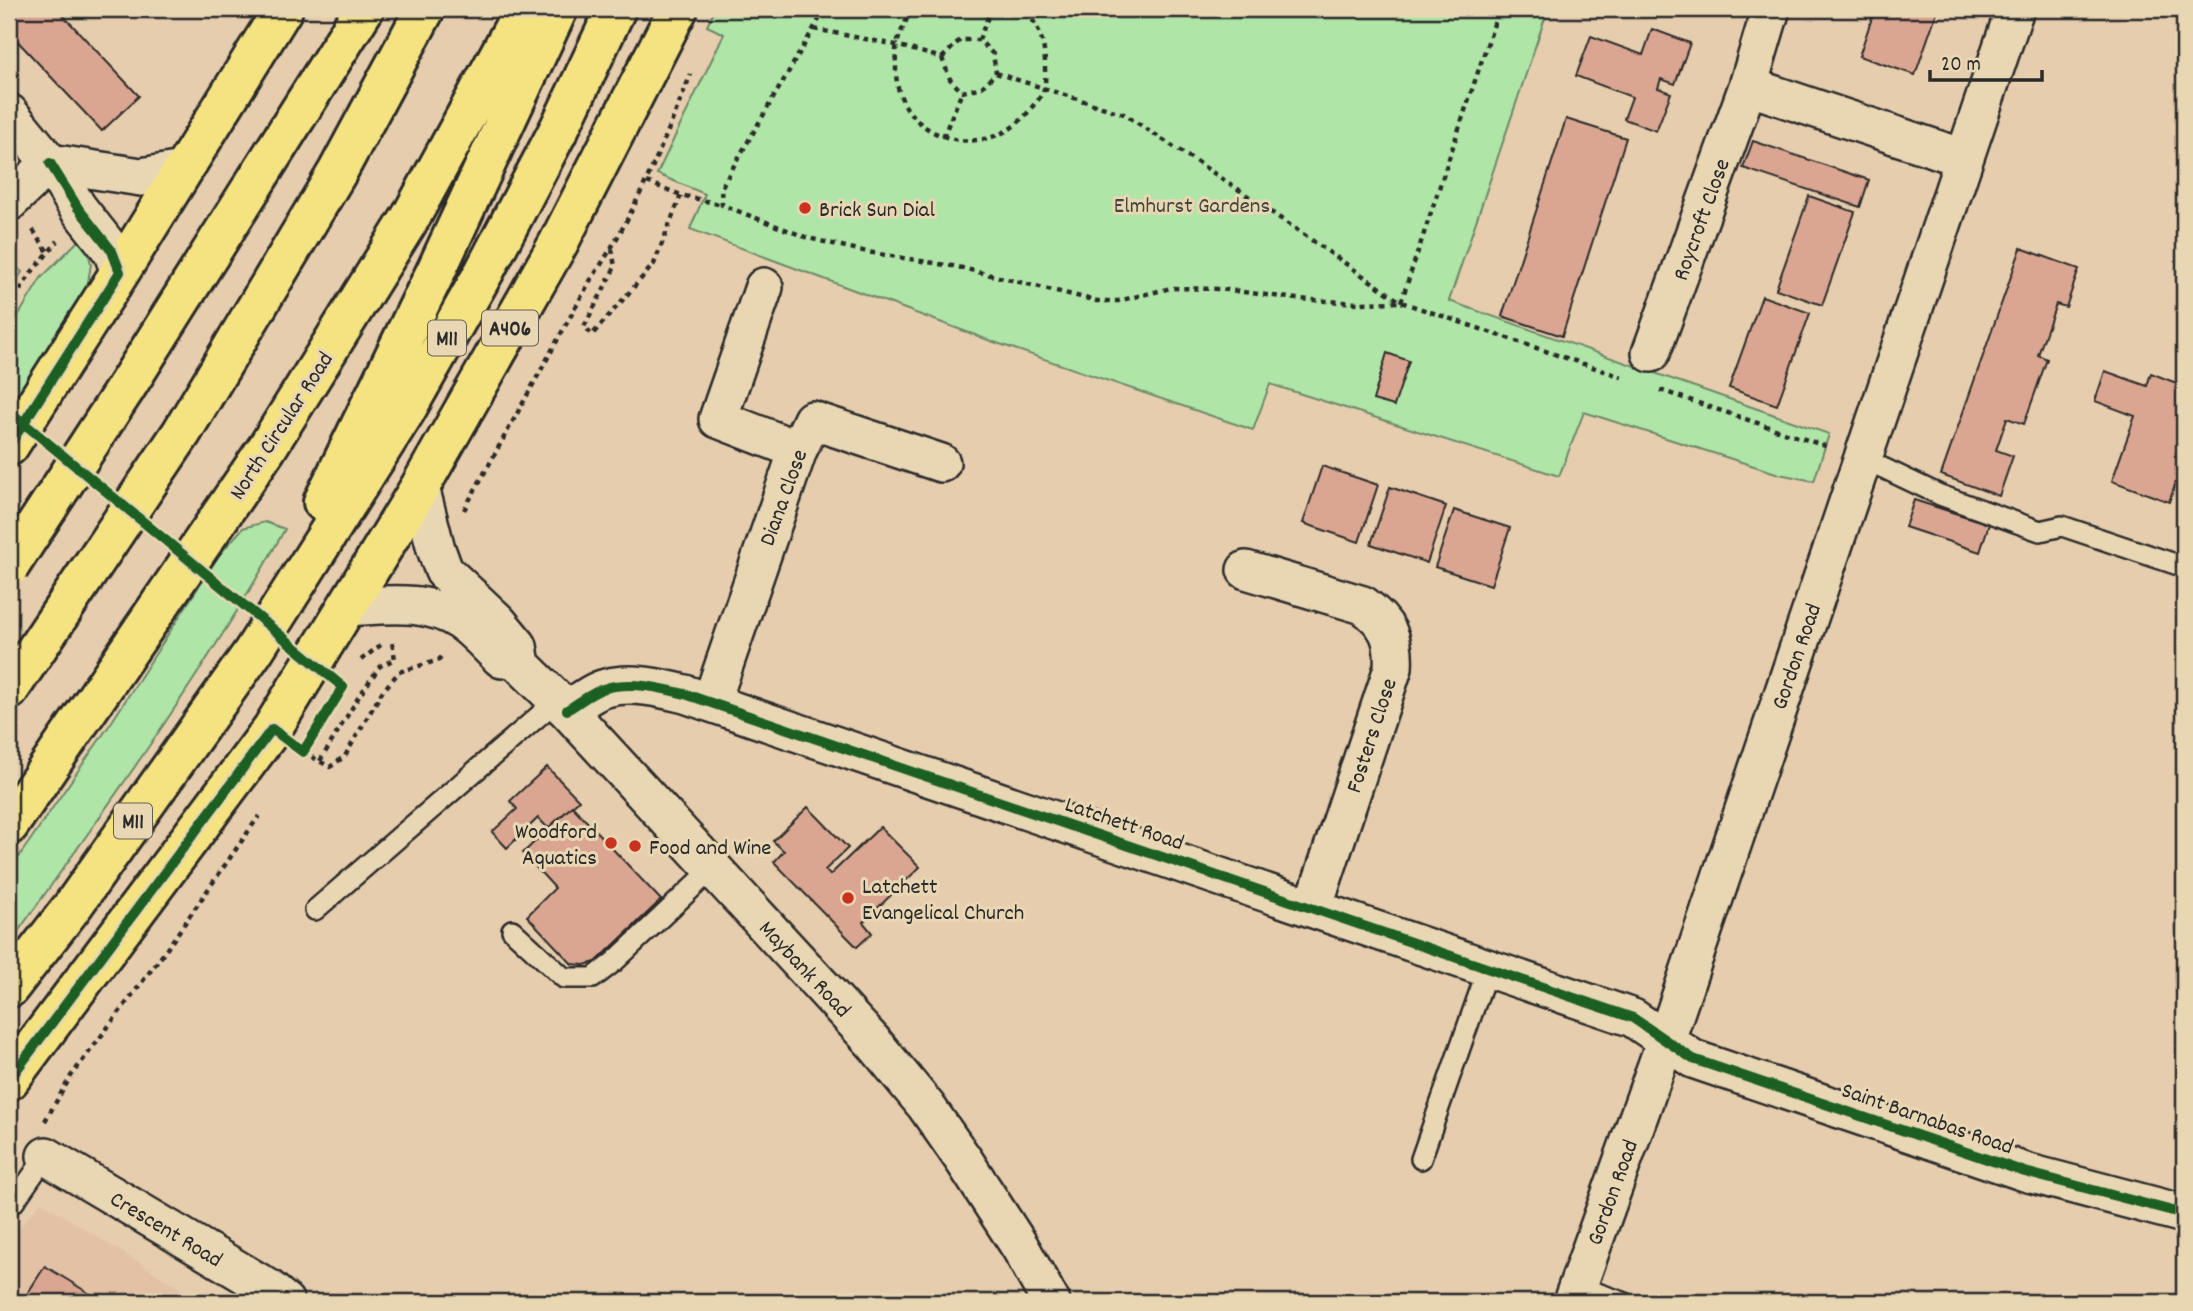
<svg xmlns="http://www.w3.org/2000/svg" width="2193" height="1311" viewBox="0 0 2193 1311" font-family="Dekko,sans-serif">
	<rect width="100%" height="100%" fill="#e6cdad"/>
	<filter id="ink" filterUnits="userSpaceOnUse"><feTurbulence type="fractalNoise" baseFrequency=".0143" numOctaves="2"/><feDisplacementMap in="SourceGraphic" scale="14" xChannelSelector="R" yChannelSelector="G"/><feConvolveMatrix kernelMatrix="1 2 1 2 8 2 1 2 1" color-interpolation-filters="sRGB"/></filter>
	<g filter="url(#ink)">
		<path fill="#e3c1a5" d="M 41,1202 L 157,1274 L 200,1302 L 9,1302 L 9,1241 Z"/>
		<path fill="#afe5a7" stroke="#6d8869" stroke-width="2" d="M 715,9 L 1548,9 L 1449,301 L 1829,434 L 1814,481 L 1779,474 L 1584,412 L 1559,476 L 1270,384 L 1253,430 L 991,341 L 690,229 L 705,194 L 657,174 L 724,34 L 707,26 Z
			M 84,235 L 91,264 L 86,294 L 9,421 L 9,331 L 41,278 Z
			M 9,261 L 22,272 L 9,293 Z
			M 265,522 L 285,529 C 204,674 106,809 9,944 L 9,871 L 111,723 L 219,555 L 243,528 Z"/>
		<path fill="#dba691" stroke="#2b2b2b" stroke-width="2" d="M 9,9 L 57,9 L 139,96 L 102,131 L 9,32 Z
			M 1651,9 L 1668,9 L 1666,14 Z
			M 1875,9 L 1938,9 L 1915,75 L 1859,56 Z
			M 1652,29 L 1690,43 L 1675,84 L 1661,79 L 1658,88 L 1671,93 L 1656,131 L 1624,119 L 1632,97 L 1576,76 L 1591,36 L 1643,55 Z
			M 1566,119 L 1626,138 L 1562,336 L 1502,316 Z
			M 1753,141 L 1869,180 L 1860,207 L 1743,168 Z
			M 1809,196 L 1855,212 L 1822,305 L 1776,289 Z
			M 2021,248 L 2079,269 L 2066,307 L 2056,304 L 2038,355 L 2047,359 L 2024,424 L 2007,418 L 1996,450 L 2013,456 L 1999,496 L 1941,475 Z
			M 1762,296 L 1810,313 L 1777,405 L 1729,388 Z
			M 1387,353 L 1409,361 L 1394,406 L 1373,400 Z
			M 2105,371 L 2147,386 L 2151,373 L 2184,386 L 2184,430 L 2175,457 L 2184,460 L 2169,502 L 2112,481 L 2135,416 L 2095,401 Z
			M 1322,466 L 1378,485 L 1359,542 L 1303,523 Z
			M 1390,487 L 1446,506 L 1427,563 L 1371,544 Z
			M 1914,500 L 1989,524 L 1980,552 L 1905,527 Z
			M 1454,510 L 1510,528 L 1491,585 L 1435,567 Z
			M 547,767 L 579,800 L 548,828 L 538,818 L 507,848 L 492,832 L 517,809 L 510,801 Z
			M 572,806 L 661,900 L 596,962 L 584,965 L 572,964 L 527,916 L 555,888 L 523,853 Z
			M 808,807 L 848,848 L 825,870 L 830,875 L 880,827 L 920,867 L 863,922 L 872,933 L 857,947 L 774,862 L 784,851 L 773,841 Z
			M 45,1266 L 103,1302 L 22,1302 Z"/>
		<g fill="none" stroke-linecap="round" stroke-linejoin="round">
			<defs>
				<path id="lane" d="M 1862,458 L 1940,495 L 2040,531 L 2062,526 L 2184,567
					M 315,910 L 556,701
					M 512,930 L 564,978 L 593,978 L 615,961 L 713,868
					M 1421,1159 L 1488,968
					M 14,1202 L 46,1156
					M 1577,1286 L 1623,1302"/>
				<path id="street" d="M 1748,86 L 1963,158
					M 9,113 L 50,163 L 78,208 L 112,251 L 120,272
					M 50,163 L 141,177 L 183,170
					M 9,202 L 50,163
					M 764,287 L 718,419 L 798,450
					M 1651,353 L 1748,86 L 1771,9
					M 420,487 L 436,549 L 444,571 L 498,622 L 518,646 L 521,665 L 567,710 L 874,1043 L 926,1106 L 965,1162 L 1020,1247 L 1051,1302
					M 1246,570 L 1363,605 C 1388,623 1395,639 1393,668 L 1313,908
					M 346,607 C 385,605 427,598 462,622 C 476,632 489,647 502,659
					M 711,703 L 798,450 L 812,420 L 941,463
					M 567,710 C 579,703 593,691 606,688 C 631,681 661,688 685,694 L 1633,1018 L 1693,1059 L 2025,1172 L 2184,1214
					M 46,1156 L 268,1288 L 285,1302
					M 1572,1302 L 1666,1040 L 2015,9"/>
				<path id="highway" d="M 125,389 L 364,9
					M 9,446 L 120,272 L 283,9
					M 323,502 L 436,271 L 558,9
					M 9,690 L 182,432 L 338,171 L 425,9
					M 9,825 L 267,448 L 412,215 L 524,9
					M 9,988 L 72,907 L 253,652 L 406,410 L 484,272 L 560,127 L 616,9
					M 9,1080 L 272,729 L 420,487 L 558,244 L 678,9"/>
			</defs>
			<use href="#lane" stroke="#2b2b2b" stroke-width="24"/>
			<use href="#street" stroke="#2b2b2b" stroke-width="42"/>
			<use href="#highway" stroke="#2b2b2b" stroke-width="44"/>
			<path stroke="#2b2b2b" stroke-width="4.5" stroke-dasharray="5 5" stroke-linecap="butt" d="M 825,9 L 721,188 L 722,205 L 808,238 L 867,252 L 958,267 L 1097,301 L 1118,301 L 1171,288 L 1220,289 L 1297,299 L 1358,303 L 1400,302
				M 911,9 C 907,20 900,32 897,44 C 895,52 896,62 896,70 C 896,141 988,165 1029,111 C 1034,104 1042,97 1044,89 C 1046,82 1045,74 1045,67 C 1045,44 1040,25 1023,9
				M 814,29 L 896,45 L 942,58
				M 979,40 L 991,9
				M 942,58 L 960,40 L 979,40 L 993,54 L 996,73
				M 942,58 L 950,79 L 962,92 L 982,87 L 996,73
				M 996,73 L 1124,114 L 1235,187 L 1401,302 L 1622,377
				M 943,137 L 962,92
				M 647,182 L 681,195 L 722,205
				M 33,230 L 48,252
				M 612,249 L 615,267 L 584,327 L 592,335 L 654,264 L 681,195
				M 1401,302 L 1499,9
				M 9,307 L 31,273 L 58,241
				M 1660,390 L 1828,447
				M 464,510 L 590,281 C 635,216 661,148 691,74
				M 361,660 L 382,644
				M 303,752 L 330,767 L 345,756 L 382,692 L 399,672 L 439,660 L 443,655
				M 320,761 L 358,698 L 380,666 L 395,659 L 392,642
				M 45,1121 L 71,1076 L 164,953 L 259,816"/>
			<use href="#lane" stroke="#e9d7b4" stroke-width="19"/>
			<use href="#street" stroke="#e9d7b4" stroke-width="37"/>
			<use href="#highway" stroke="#f5e382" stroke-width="38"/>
			<defs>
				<path id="highway-bridge" d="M 9,567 L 125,389"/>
			</defs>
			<use href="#highway-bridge" stroke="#2b2b2b" stroke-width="44" stroke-linecap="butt"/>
			<use href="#highway-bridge" stroke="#f5e382" stroke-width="38"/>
			<defs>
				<path id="cycleway" d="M 9,411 L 343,687 L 303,752 L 272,729 L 9,1080
					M 9,446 L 120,272 L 112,251 L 78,208 L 50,163
					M 567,710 C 579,703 593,691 606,688 C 631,681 661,688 685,694 L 1633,1018 L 1693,1059 L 2025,1172 L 2184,1214"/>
			</defs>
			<use href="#cycleway" stroke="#e9d7b4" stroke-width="15"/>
			<use href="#cycleway" stroke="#1b5e20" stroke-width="10"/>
		</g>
	</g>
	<g fill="#c8321e" stroke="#e9d7b4" stroke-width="2.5">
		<circle cx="805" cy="208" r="7"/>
		<circle cx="611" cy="843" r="7"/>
		<circle cx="635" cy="846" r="7"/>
		<circle cx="848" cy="898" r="7"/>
	</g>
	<g text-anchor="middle" stroke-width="6" stroke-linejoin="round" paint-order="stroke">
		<g fill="#e9d7b4" stroke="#645f54" stroke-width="2">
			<rect x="482" y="310.5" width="56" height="35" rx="5"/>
			<rect x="428" y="320.5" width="38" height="35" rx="5"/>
			<rect x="114" y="803.5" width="38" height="35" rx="5"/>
		</g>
		<g font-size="21" font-weight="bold" fill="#2b2b2b">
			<text x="510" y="335">A406</text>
			<text x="447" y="345">M11</text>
			<text x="133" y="828">M11</text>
		</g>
		<g font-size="23" fill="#3f473e" stroke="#e9d7b4">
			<text x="1192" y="212">Elmhurst Gardens</text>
		</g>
		<g font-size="23" fill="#2b2b2b" stroke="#e9d7b4" text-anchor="start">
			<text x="819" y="216">Brick Sun Dial</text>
			<text x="597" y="838" text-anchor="end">Woodford<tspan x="597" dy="26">Aquatics</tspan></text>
			<text x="649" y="854">Food and Wine</text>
			<text x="862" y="893">Latchett<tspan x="862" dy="26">Evangelical Church</tspan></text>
		</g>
		<g font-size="23" fill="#2b2b2b" stroke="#e9d7b4">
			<text transform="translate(1700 219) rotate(-70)" y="8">Roycroft Close</text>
			<text transform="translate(280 425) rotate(-57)" y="8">North Circular Road</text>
			<text transform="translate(782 497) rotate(-70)" y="8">Diana Close</text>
			<text transform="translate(1795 656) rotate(-71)" y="8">Gordon Road</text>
			<text transform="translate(1370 735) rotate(-72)" y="8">Fosters Close</text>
			<text transform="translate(1125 822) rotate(19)" y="8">Latchett Road</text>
			<text transform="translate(806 968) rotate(47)" y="8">Maybank Road</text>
			<text transform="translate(1928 1117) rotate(19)" y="8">Saint Barnabas Road</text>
			<text transform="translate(1611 1192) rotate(-70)" y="8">Gordon Road</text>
			<text transform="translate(167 1228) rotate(31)" y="8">Crescent Road</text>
		</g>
	</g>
	<rect width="2193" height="1311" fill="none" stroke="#e9d7b4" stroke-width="35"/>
	<rect x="18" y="18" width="2158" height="1276" fill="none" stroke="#2b2b2b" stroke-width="2.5" filter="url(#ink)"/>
	<path d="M1930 70v10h112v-10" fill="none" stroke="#2b2b2b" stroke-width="3.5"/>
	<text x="1941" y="70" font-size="21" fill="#2b2b2b" stroke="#e9d7b4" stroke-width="5" paint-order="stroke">20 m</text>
</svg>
